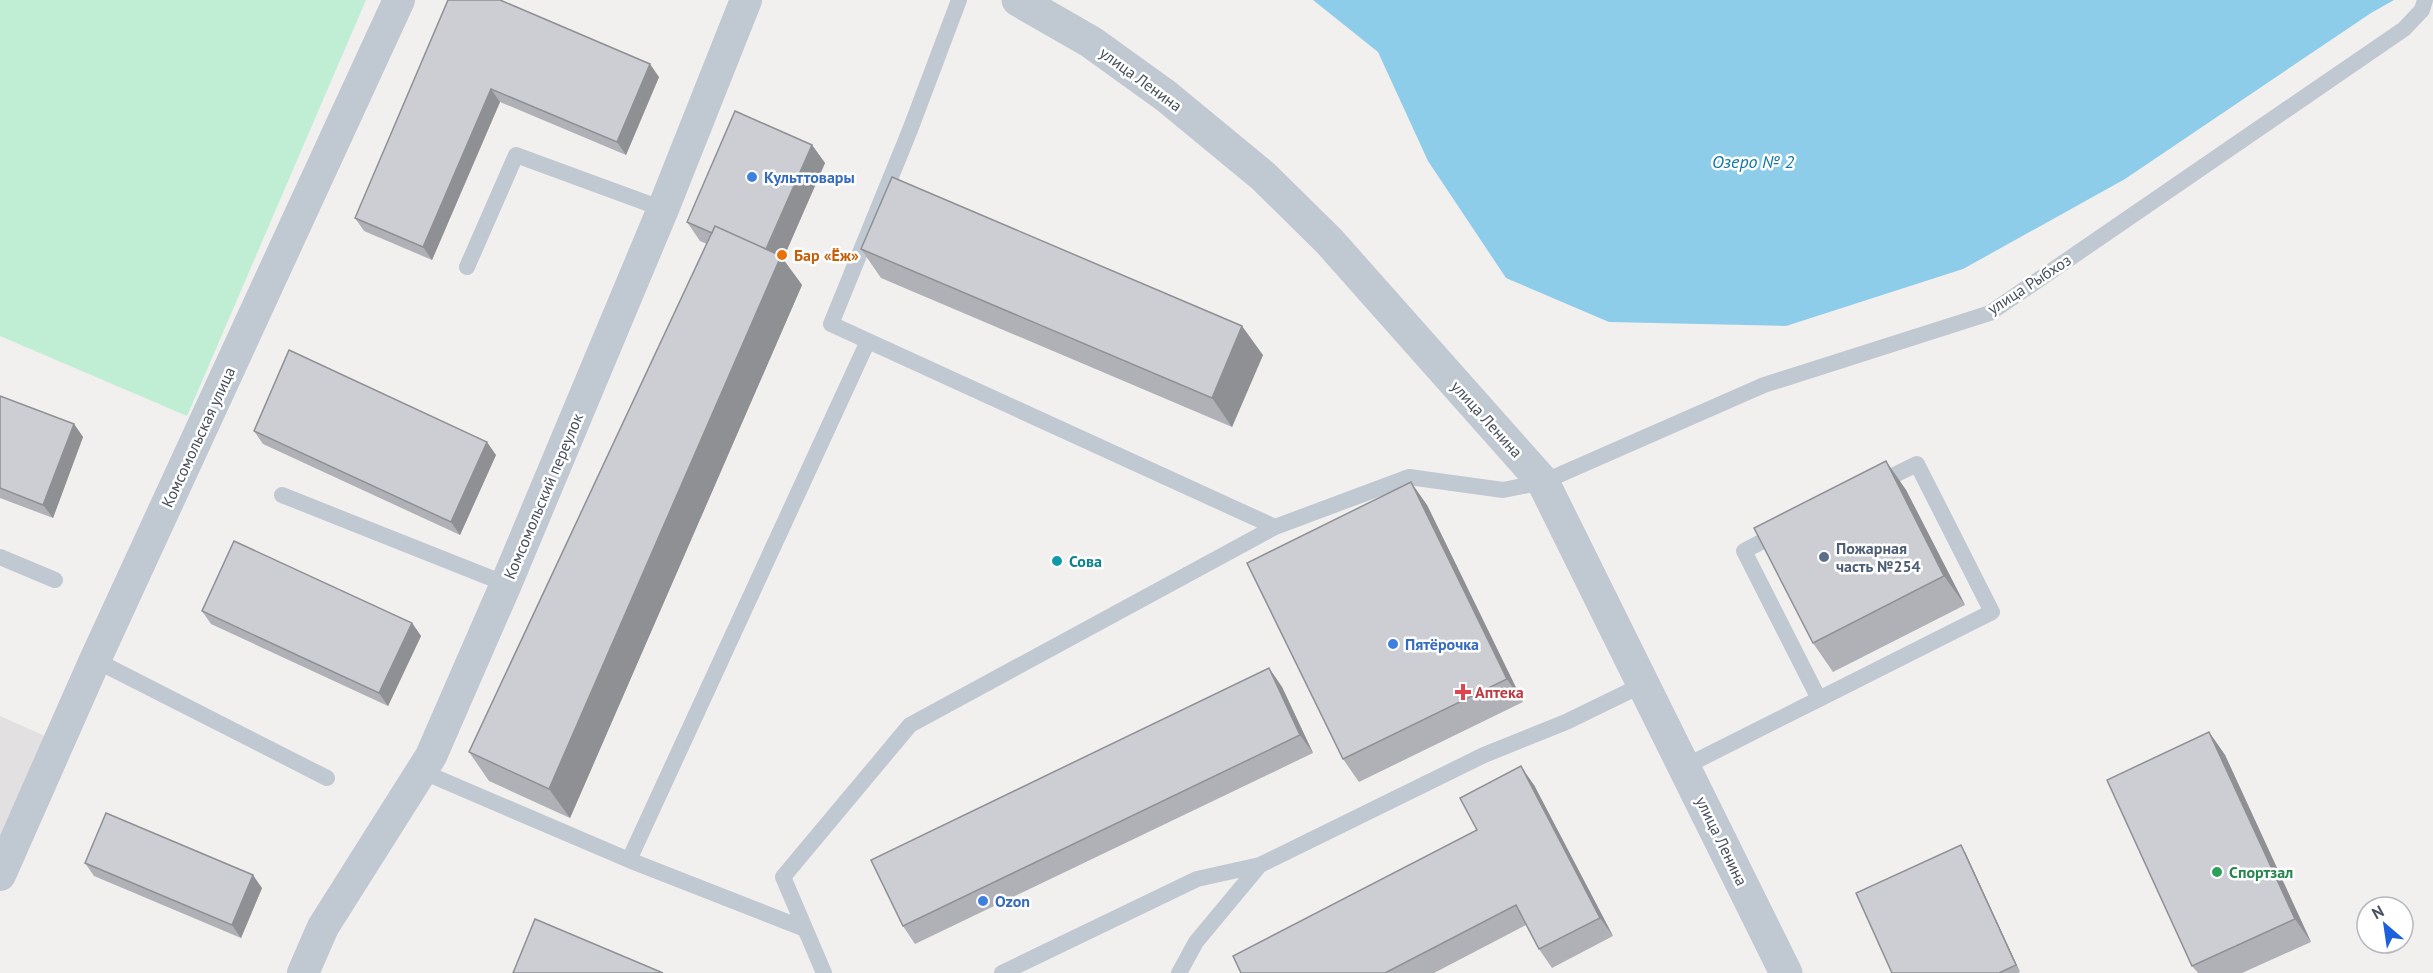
<svg xmlns="http://www.w3.org/2000/svg" width="2433" height="973" viewBox="0 0 2433 973" font-family="'PT Sans',sans-serif">
	<rect width="100%" height="100%" fill="#f2efef"/>
	<path fill="#e2e0e1" d="M 0,716 L 45,736 L 0,836 Z"/>
	<path fill="#bfeed5" d="M 0,0 L 366,0 L 187,416 L 0,336 Z"/>
	<path fill="#8dcdea" d="M 1313,0 L 2394,0 L 2371,13 L 2125,179 L 1963,269 L 1786,326 L 1609,322 L 1506,278 L 1428,161 L 1378,52 Z"/>
	<g fill="none" stroke-linecap="round" stroke-linejoin="round">
		<path stroke="#c0c8d1" stroke-width="16" d="M 959,0 L 910,130 L 831,324 L 1275,527
			M 467,267 L 516,155 L 663,209
			M 282,495 L 506,584
			M 0,557 L 55,580
			M 95,660 L 327,778
			M 1819,699 L 1992,612 L 1917,464 L 1876,484
			M 1686,766 L 1819,699 L 1744,551 L 1780,532
			M 421,771 L 629,860 L 805,929
			M 629,860 L 868,341
			M 824,973 L 783,877 L 910,725 L 1275,527 L 1409,477 L 1503,490 L 1543,482 L 1764,385 L 1990,313 L 2404,29 L 2422,10 L 2425,0
			M 1002,973 L 1197,879 L 1260,865
			M 1179,973 L 1196,942 L 1260,865 L 1484,755 L 1566,722 L 1644,684"/>
		<path stroke="#c0c8d1" stroke-width="32" d="M 0,875 L 95,660 L 399,0
			M 303,973 L 323,927 L 431,756 L 506,584 L 663,209 L 746,0"/>
		<path stroke="#c0c8d1" stroke-width="33" d="M 1018,0 L 1091,42 L 1166,96 L 1263,176 L 1329,241 L 1543,482 L 1786,973"/>
	</g>
	<path fill="#afb1b6" d="M 448,0 L 659,77 L 626,155 L 500,102 L 432,260 L 364,231 L 355,218 Z
		M 812,145 L 825,163 L 783,259 L 802,285 L 570,818 L 489,781 L 469,752 L 707,244 L 700,241 L 687,222 Z
		M 861,249 L 1263,355 L 1232,427 L 881,278 Z
		M 0,396 L 74,424 L 83,437 L 53,518 L 0,498 Z
		M 254,431 L 496,455 L 460,535 L 263,444 Z
		M 1886,461 L 1906,490 L 1965,605 L 1833,672 L 1813,643 Z
		M 1427,505 L 1523,702 L 1359,782 L 1343,759 Z
		M 202,611 L 412,623 L 421,636 L 388,706 L 211,624 Z
		M 1269,668 L 1282,687 L 1313,753 L 915,944 L 903,926 Z
		M 2209,732 L 2225,755 L 2311,942 L 2242,973 L 2198,973 L 2192,966 Z
		M 1534,785 L 1613,936 L 1552,968 L 1539,949 L 1526,925 L 1434,973 L 1241,973 L 1477,830 Z
		M 1965,852 L 2020,972 L 2018,973 L 1892,973 Z
		M 85,863 L 262,888 L 241,938 L 94,876 Z"/>
	<path fill="#8f9094" d="M 650,64 L 659,77 L 626,155 L 617,142 Z
		M 491,89 L 500,102 L 432,260 L 423,247 Z
		M 812,145 L 825,163 L 783,259 L 802,285 L 570,818 L 549,789 L 764,255 Z
		M 1242,326 L 1263,355 L 1232,427 L 1212,398 Z
		M 74,424 L 83,437 L 53,518 L 43,505 Z
		M 487,442 L 496,455 L 460,535 L 451,522 Z
		M 1886,461 L 1906,490 L 1965,605 L 1944,576 Z
		M 1411,482 L 1427,505 L 1523,702 L 1507,679 Z
		M 412,623 L 421,636 L 388,706 L 379,693 Z
		M 1269,668 L 1282,687 L 1313,753 L 1300,735 Z
		M 2209,732 L 2225,755 L 2311,942 L 2295,919 Z
		M 1521,766 L 1534,785 L 1613,936 L 1600,918 Z
		M 1961,845 L 1965,852 L 2020,972 L 2016,965 Z
		M 253,875 L 262,888 L 241,938 L 232,925 Z"/>
	<path fill="#ccced4" stroke="#8f9094" stroke-width="1.5" d="M 448,0 L 500,0 L 650,64 L 617,142 L 491,89 L 423,247 L 355,218 Z
		M 735,111 L 812,145 L 766,249 L 715,226 L 712,233 L 687,222 Z
		M 892,177 L 1242,326 L 1212,398 L 861,249 Z
		M 715,226 L 781,256 L 549,789 L 469,752 Z
		M 289,350 L 487,442 L 451,522 L 254,431 Z
		M 0,396 L 74,424 L 43,505 L 0,488 Z
		M 1886,461 L 1944,576 L 1813,643 L 1754,528 Z
		M 1411,482 L 1507,679 L 1343,759 L 1247,563 Z
		M 234,541 L 412,623 L 379,693 L 202,611 Z
		M 1269,668 L 1300,735 L 903,926 L 871,860 Z
		M 2209,732 L 2295,919 L 2192,966 L 2107,780 Z
		M 1521,766 L 1600,918 L 1539,949 L 1516,905 L 1385,973 L 1241,973 L 1233,956 L 1477,830 L 1460,798 Z
		M 106,813 L 253,875 L 232,925 L 85,863 Z
		M 1961,845 L 2016,965 L 1999,973 L 1892,973 L 1856,893 Z
		M 535,919 L 663,973 L 513,973 Z"/>
	<g fill="#3f7fe0" stroke="#fff" stroke-width="2">
		<circle cx="752" cy="177" r="6"/>
		<circle cx="1393" cy="644" r="6"/>
		<circle cx="983" cy="901" r="6"/>
	</g>
	<circle fill="#e8710a" stroke="#fff" stroke-width="2" cx="782" cy="255" r="6"/>
	<circle fill="#5c6f8a" stroke="#fff" stroke-width="2" cx="1824" cy="557" r="6"/>
	<circle fill="#0f9aa8" stroke="#fff" stroke-width="2" cx="1057" cy="561" r="6"/>
	<path fill="#e0444e" stroke="#fff" stroke-width="2" d="M1460 683h6v6h6v6h-6v6h-6v-6h-6v-6h6z"/>
	<circle fill="#2e9e5b" stroke="#fff" stroke-width="2" cx="2217" cy="872" r="6"/>
	<g text-anchor="middle" stroke-width="5" stroke-linejoin="round" paint-order="stroke">
		<g font-size="16" fill="#47505c" stroke="#fff">
			<text transform="translate(1141 79) rotate(36)" y="6">улица Ленина</text>
			<text transform="translate(2029 284) rotate(-33)" y="6">улица Рыбхоз</text>
			<text transform="translate(1487 419) rotate(48)" y="6">улица Ленина</text>
			<text transform="translate(198 437) rotate(-65)" y="6">Комсомольская улица</text>
			<text transform="translate(543 496) rotate(-67)" y="6">Комсомольский переулок</text>
			<text transform="translate(1722 841) rotate(64)" y="6">улица Ленина</text>
		</g>
		<g font-size="16" font-weight="bold" fill="#366cbe" stroke="#fff" text-anchor="start">
			<text x="764" y="183">Культтовары</text>
			<text x="1405" y="650">Пятёрочка</text>
			<text x="995" y="907">Ozon</text>
		</g>
		<g font-size="16" font-weight="bold" fill="#c56008" stroke="#fff" text-anchor="start">
			<text x="794" y="261">Бар «Ёж»</text>
		</g>
		<g font-size="16" font-weight="bold" fill="#4e5e75" stroke="#fff" text-anchor="start">
			<text x="1836" y="554">Пожарная<tspan x="1836" dy="18">часть №254</tspan></text>
		</g>
		<g font-size="16" font-weight="bold" fill="#0d838f" stroke="#fff" text-anchor="start">
			<text x="1069" y="567">Сова</text>
		</g>
		<g font-size="16" font-weight="bold" fill="#be3a42" stroke="#fff" text-anchor="start">
			<text x="1475" y="698">Аптека</text>
		</g>
		<g font-size="16" font-weight="bold" fill="#27864d" stroke="#fff" text-anchor="start">
			<text x="2229" y="878">Спортзал</text>
		</g>
		<g font-size="18" font-style="italic" fill="#1078a6" stroke="#fff">
			<text x="1753" y="168">Озеро № 2</text>
		</g>
	</g>
	<g transform="translate(2385 925) rotate(331)"><circle r="28" fill="#ffffff" stroke="#b5b9be" stroke-width="1.5"/>
	<path d="M0-4.5L10 22L0 15L-10 22Z" fill="#1e5fdd"/>
	<text y="-9" font-size="16" font-weight="bold" text-anchor="middle" fill="#47505c">N</text>
	</g>
</svg>
